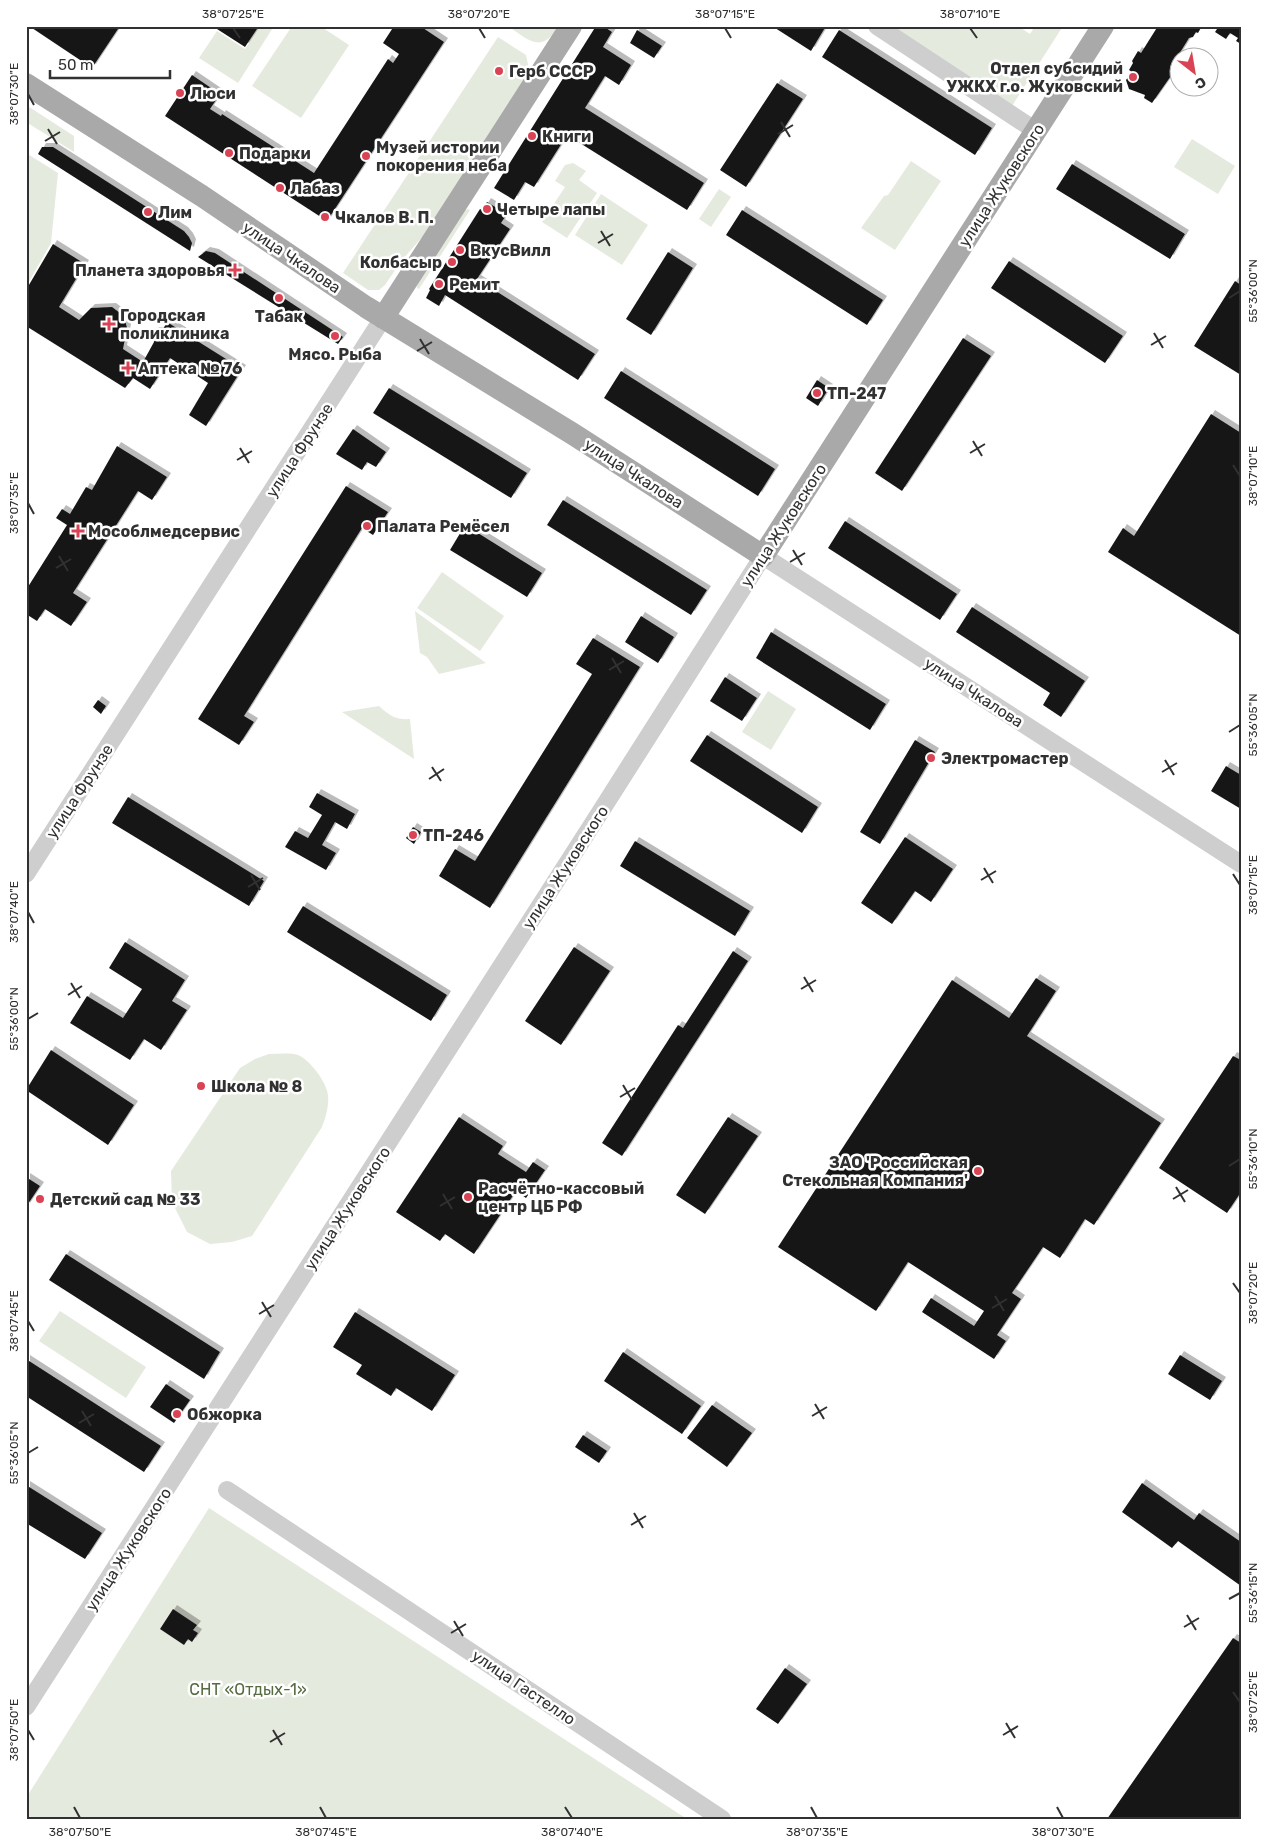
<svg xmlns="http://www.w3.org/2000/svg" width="1267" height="1845" viewBox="0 0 1267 1845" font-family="Rubik,sans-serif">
	<defs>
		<filter id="shadow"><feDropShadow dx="4" dy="-4" stdDeviation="0" flood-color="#0004"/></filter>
	</defs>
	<rect width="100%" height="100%" fill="#fff"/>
	<path fill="#e5eade" d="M 260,26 L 274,26 L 238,83 L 199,58 L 217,31 L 245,49 Z
		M 292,26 L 320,26 L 349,45 L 301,118 L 252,86 Z
		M 508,26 L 559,26 C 541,54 530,41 508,26 Z
		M 888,26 L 1018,26 L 1030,34 L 1035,26 L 1063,26 L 1012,106 Z
		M 498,37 L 526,55 L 529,69 L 527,77 L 425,234 L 402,260 L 385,285 L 379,290 L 368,290 L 343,273 Z
		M 26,105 L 74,136 L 74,152 L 26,122 Z
		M 1192,139 L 1235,166 L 1218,194 L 1174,167 Z
		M 26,153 L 58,173 L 51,243 L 26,287 Z
		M 911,161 L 941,181 L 895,250 L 861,228 L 884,196 L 888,195 Z
		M 573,163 L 586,171 L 579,180 L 597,193 L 567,238 L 542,222 L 565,187 L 555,181 L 565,165 Z
		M 719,189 L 731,197 L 711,227 L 699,219 Z
		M 601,194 L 648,225 L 622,265 L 575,235 Z
		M 468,209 L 470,210 L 419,289 L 417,288 L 417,283 L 463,211 Z
		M 442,572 L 504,616 L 480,651 L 417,608 Z
		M 415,611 L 486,663 L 439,674 L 427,657 L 420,653 Z
		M 768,691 L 796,709 L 771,750 L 742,732 Z
		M 379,706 C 389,715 395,720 410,719 L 414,759 L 342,712 Z
		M 269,1054 C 277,1054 286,1053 294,1054 C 307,1055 327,1082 328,1095 C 329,1106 326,1117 322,1127 L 252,1236 L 232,1242 L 210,1244 L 187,1232 L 172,1202 L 171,1171 L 240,1068 L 255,1059 Z
		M 60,1311 L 146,1367 L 126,1398 L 39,1341 Z
		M 209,1508 L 687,1819 L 26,1819 L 26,1798 Z"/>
	<path fill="#181818" filter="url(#shadow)" d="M 29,26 L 120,26 L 92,68 Z
		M 219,26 L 259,26 L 245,47 L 217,29 Z
		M 394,26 L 420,26 L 444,42 L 327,221 L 165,116 L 192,75 L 220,94 L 210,109 L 221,116 L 222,114 L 314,173 L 388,59 L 393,63 L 399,54 L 383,43 Z
		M 596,26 L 603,26 L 612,32 L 603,47 L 631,65 L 619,85 L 605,76 L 585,108 L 704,183 L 687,210 L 567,135 L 534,187 L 525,182 L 514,200 L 494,188 Z
		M 772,26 L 826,26 L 811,51 Z
		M 1158,26 L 1202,26 L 1198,33 L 1196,32 L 1193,37 L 1189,38 L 1173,64 L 1173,73 L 1152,103 L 1144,98 L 1145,95 L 1129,89 L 1126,80 L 1132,72 L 1129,70 L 1133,63 L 1132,61 L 1138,51 L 1141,53 Z
		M 1219,26 L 1241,26 L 1241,44 L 1236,41 L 1238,38 L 1230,33 L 1226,39 L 1215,32 Z
		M 637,30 L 662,46 L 654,58 L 630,43 Z
		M 839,30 L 992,128 L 975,155 L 822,57 Z
		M 777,83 L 803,99 L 746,187 L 720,170 Z
		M 42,147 L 53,147 L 184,231 L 189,237 L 192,243 L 190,251 L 38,154 Z
		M 1072,164 L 1185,234 L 1170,259 L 1056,189 Z
		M 487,202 L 507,214 L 501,223 L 510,229 L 477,279 L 595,354 L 578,380 L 445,295 L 439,306 L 426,298 L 430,290 L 429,289 L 480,209 L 482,210 Z
		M 742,210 L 883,300 L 867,325 L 726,235 Z
		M 53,244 L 85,264 L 59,307 L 79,320 L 91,308 L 112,307 L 124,316 L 127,328 L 123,349 L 143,362 L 154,342 L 152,333 L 155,331 L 162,331 L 167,322 L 242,369 L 206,426 L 189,415 L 208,383 L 170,358 L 150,389 L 133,378 L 125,388 L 26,326 L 26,290 Z
		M 206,251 L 215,253 L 343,337 L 338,344 L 198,257 Z
		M 668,252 L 693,268 L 651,335 L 626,319 Z
		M 1009,261 L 1123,336 L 1105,363 L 991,288 Z
		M 1235,281 L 1241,285 L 1241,375 L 1194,346 Z
		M 963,338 L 991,356 L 902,491 L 875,473 Z
		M 621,371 L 775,469 L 758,496 L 604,398 Z
		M 817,380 L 829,388 L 818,406 L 806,398 Z
		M 389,388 L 527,473 L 511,498 L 373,413 Z
		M 1211,414 L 1241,433 L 1241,636 L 1108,552 L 1123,528 L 1134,536 Z
		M 353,429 L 386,452 L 376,467 L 367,462 L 362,470 L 336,454 Z
		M 117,446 L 167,477 L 152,500 L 138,491 L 73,593 L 87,602 L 71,626 L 45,609 L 37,621 L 26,614 L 26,590 L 67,525 L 56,518 L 62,509 L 70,514 L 86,487 L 92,490 Z
		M 346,486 L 388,512 L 373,535 L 362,528 L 244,716 L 254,722 L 239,745 L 198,719 Z
		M 563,500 L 707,590 L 691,615 L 547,525 Z
		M 845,521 L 957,594 L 940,620 L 828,548 Z
		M 465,525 L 542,573 L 527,597 L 450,550 Z
		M 972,607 L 1085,681 L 1061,717 L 1043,705 L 1050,693 L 956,632 Z
		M 641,616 L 674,637 L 658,663 L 625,642 Z
		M 771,632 L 886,704 L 870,730 L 756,658 Z
		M 593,638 L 640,667 L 490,908 L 439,876 L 455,849 L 475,861 L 592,674 L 576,664 Z
		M 725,677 L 757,698 L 742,721 L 710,701 Z
		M 98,700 L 106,706 L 101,714 L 93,707 Z
		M 707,735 L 818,807 L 802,833 L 690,761 Z
		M 915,740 L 935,752 L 880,844 L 860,832 Z
		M 1226,766 L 1241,775 L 1241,809 L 1211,791 Z
		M 317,793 L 355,814 L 347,829 L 335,822 L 322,845 L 336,853 L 326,870 L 285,847 L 295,831 L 308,838 L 322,815 L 309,807 Z
		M 128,797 L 264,881 L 249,906 L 112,823 Z
		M 413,827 L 421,832 L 414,844 L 406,838 Z
		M 905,837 L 953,869 L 931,902 L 915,891 L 892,924 L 861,903 Z
		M 635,841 L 750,911 L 735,936 L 620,866 Z
		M 303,906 L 447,995 L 431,1021 L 287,932 Z
		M 125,942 L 185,980 L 172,1001 L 187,1010 L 161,1050 L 144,1039 L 130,1060 L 70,1023 L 87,996 L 123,1018 L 142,989 L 109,968 Z
		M 574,947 L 610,971 L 561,1045 L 525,1021 Z
		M 733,951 L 748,961 L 622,1156 L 602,1143 L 678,1025 L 683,1028 Z
		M 1036,978 L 1056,991 L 1027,1036 L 1161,1123 L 1094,1225 L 1085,1219 L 1060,1258 L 1043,1247 L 1012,1293 L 1021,1299 L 997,1335 L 1006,1341 L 994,1359 L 922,1312 L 931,1298 L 974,1326 L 984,1311 L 908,1262 L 876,1311 L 778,1247 L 952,980 L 1009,1018 Z
		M 51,1050 L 134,1105 L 108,1145 L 26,1090 Z
		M 1233,1056 L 1241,1060 L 1241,1192 L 1227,1213 L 1159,1168 Z
		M 459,1117 L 503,1146 L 498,1154 L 526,1172 L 533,1162 L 545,1170 L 526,1198 L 516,1191 L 474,1254 L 445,1234 L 440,1241 L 396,1212 Z
		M 728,1117 L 758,1136 L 705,1214 L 676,1195 Z
		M 26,1177 L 40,1186 L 26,1207 Z
		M 66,1254 L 220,1352 L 204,1379 L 49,1280 Z
		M 355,1312 L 455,1375 L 432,1411 L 396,1388 L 391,1396 L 356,1374 L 362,1365 L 333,1347 Z
		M 623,1352 L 701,1406 L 682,1434 L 604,1381 Z
		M 1180,1355 L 1222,1381 L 1210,1400 L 1168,1374 Z
		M 26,1359 L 161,1446 L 144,1472 L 26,1396 Z
		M 166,1384 L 190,1400 L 174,1423 L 150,1407 Z
		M 712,1405 L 752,1433 L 727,1467 L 687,1438 Z
		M 583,1435 L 607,1451 L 599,1463 L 575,1447 Z
		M 1142,1483 L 1194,1520 L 1199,1513 L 1241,1542 L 1241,1586 L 1178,1541 L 1172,1548 L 1122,1512 Z
		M 26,1485 L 102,1533 L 85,1559 L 26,1523 Z
		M 173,1609 L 197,1625 L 193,1630 L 198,1633 L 192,1642 L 188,1639 L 184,1645 L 160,1629 Z
		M 1233,1638 L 1241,1643 L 1241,1819 L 1107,1819 Z
		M 785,1668 L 807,1684 L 778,1724 L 756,1709 Z"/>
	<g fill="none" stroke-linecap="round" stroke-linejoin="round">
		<path stroke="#cecece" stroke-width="18" d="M 877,26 L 1036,131
			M 26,874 L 383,318
			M 227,1490 L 722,1819
			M 26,1707 L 599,814 L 763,556 L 1241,864"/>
		<path stroke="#a9a9a9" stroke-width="22" d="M 26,84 L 202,196 L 366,307 L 573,434 L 763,556 L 1103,26
			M 383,318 L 571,26"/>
	</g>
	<path fill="none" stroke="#313131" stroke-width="2" d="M 233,28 L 240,38M 479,28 L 485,38M 725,28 L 731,38M 970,28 L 977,38M 28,94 L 34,105M 781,122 L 790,137M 48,129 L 57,144M 778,134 L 793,125M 45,141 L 60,132M 601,231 L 610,246M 598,243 L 613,234M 1229,298 L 1240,291M 1154,333 L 1163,348M 420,339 L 429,354M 1151,345 L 1166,336M 417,351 L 432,342M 973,441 L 982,456M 240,448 L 249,463M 970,453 L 985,444M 237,460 L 252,451M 1233,465 L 1240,476M 28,503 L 34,514M 793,550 L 802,565M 59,556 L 68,571M 790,562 L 805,553M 56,568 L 71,559M 612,658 L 621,673M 609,670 L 624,661M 1229,732 L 1240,725M 1165,760 L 1174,775M 432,767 L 441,781M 1162,772 L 1177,763M 429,779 L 444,769M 984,868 L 993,883M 1233,874 L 1240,885M 251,875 L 260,890M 981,880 L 996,871M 248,887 L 263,878M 28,912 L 34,923M 804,977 L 813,992M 71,983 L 80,998M 801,989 L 816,980M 68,995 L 82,986M 28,1019 L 38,1013M 623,1085 L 632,1100M 620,1097 L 635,1088M 1229,1166 L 1240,1159M 1176,1187 L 1185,1202M 443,1194 L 452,1209M 1173,1199 L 1188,1190M 440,1206 L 455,1197M 1233,1283 L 1240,1293M 995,1296 L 1004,1311M 262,1302 L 271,1317M 992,1308 L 1007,1299M 259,1314 L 274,1305M 28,1321 L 34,1331M 815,1404 L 824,1419M 82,1411 L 91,1426M 812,1416 L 827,1407M 79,1423 L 94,1414M 28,1453 L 38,1447M 634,1513 L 643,1528M 631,1525 L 646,1516M 1229,1599 L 1240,1593M 1187,1615 L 1196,1630M 454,1621 L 463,1636M 1184,1627 L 1199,1618M 451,1633 L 466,1624M 1233,1692 L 1240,1702M 1006,1723 L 1015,1738M 28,1730 L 34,1740M 273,1730 L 282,1745M 1003,1735 L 1018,1726M 270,1742 L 285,1733M 74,1807 L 80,1818M 320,1807 L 326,1818M 565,1807 L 572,1818M 811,1807 L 817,1818M 1057,1807 L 1063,1818"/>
	<g fill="#d94354" stroke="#fff" stroke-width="2">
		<circle cx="499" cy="71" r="5"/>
		<circle cx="1133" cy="77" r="5"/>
		<circle cx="180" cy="93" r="5"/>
		<circle cx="532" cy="136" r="5"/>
		<circle cx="229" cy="153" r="5"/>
		<circle cx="366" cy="156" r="5"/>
		<circle cx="280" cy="188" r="5"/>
		<circle cx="487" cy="209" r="5"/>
		<circle cx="148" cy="212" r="5"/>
		<circle cx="325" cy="217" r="5"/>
		<circle cx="460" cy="250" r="5"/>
		<circle cx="452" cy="262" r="5"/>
		<path d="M232.5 262.5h5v5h5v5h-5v5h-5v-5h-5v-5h5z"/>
		<circle cx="439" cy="284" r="5"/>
		<circle cx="279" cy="298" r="5"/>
		<path d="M106.5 316.5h5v5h5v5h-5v5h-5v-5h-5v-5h5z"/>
		<circle cx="335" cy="336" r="5"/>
		<path d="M125.5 360.5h5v5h5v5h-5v5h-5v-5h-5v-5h5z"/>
		<circle cx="817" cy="393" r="5"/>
		<circle cx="367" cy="526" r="5"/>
		<path d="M75.5 523.5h5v5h5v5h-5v5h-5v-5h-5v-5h5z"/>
		<circle cx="931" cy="758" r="5"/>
		<circle cx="413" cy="835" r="5"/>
		<circle cx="201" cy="1086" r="5"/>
		<circle cx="978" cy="1171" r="5"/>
		<circle cx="468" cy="1197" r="5"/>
		<circle cx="40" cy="1199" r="5"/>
		<circle cx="177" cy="1414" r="5"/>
	</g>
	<g text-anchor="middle" stroke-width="5" stroke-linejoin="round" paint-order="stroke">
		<g font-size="16" font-weight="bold" fill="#313131" stroke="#fff" text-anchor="start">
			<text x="1123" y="74" text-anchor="end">Отдел субсидий<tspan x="1123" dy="18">УЖКХ г.о. Жуковский</tspan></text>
			<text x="509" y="77">Герб СССР</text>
			<text x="190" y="99">Люси</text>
			<text x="542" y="142">Книги</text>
			<text x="376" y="153">Музей истории<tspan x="376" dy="18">покорения неба</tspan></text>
			<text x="239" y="159">Подарки</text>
			<text x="290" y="194">Лабаз</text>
			<text x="497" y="215">Четыре лапы</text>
			<text x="158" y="218">Лим</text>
			<text x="335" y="223">Чкалов В. П.</text>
			<text x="470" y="256">ВкусВилл</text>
			<text x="442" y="268" text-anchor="end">Колбасыр</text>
			<text x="225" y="276" text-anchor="end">Планета здоровья</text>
			<text x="449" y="290">Ремит</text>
			<text x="120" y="321">Городская<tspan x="120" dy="18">поликлиника</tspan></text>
			<text x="279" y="322" text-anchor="middle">Табак</text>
			<text x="335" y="360" text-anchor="middle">Мясо. Рыба</text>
			<text x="138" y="374">Аптека № 76</text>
			<text x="827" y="399">ТП-247</text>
			<text x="377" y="532">Палата Ремёсел</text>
			<text x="88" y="537">Мособлмедсервис</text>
			<text x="941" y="764">Электромастер</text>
			<text x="423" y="841">ТП-246</text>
			<text x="211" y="1092">Школа № 8</text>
			<text x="968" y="1168" text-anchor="end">ЗАО 'Российская<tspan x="968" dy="18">Стекольная Компания'</tspan></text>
			<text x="478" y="1194">Расчётно-кассовый<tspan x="478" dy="18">центр ЦБ РФ</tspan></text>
			<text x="50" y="1205">Детский сад № 33</text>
			<text x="187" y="1420">Обжорка</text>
		</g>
		<g font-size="16" fill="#313131" stroke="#fff">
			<text transform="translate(1001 185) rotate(-57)" y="6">улица Жуковского</text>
			<text transform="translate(292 257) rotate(34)" y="6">улица Чкалова</text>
			<text transform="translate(299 450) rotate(-57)" y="6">улица Фрунзе</text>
			<text transform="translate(634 473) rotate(33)" y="6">улица Чкалова</text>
			<text transform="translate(783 525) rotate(-57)" y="6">улица Жуковского</text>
			<text transform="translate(974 692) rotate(33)" y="6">улица Чкалова</text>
			<text transform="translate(79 791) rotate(-57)" y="6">улица Фрунзе</text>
			<text transform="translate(565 867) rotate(-57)" y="6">улица Жуковского</text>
			<text transform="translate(347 1208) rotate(-57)" y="6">улица Жуковского</text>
			<text transform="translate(128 1549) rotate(-57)" y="6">улица Жуковского</text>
			<text transform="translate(524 1687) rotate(34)" y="6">улица Гастелло</text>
		</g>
		<g font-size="16" fill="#566b41" stroke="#fff">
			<text x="248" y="1695">СНТ «Отдых-1»</text>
		</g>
	</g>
	<rect width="1267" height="1845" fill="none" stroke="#ffffff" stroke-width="55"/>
	<g transform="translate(1194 72) rotate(149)"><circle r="24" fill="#ffffff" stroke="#adadad"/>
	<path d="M0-4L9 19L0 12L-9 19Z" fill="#d94354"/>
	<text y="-8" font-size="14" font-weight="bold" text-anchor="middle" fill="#313131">С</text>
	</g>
	<path d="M50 70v8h120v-8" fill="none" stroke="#313131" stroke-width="2.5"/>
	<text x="58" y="70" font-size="15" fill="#313131" stroke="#ffffff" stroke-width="4" paint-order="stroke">50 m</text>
	<rect x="28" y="28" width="1212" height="1790" fill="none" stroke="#313131" stroke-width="2"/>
	<g font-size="12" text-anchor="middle" fill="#313131">
		<text x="233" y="18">38°07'25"E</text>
		<text x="479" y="18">38°07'20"E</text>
		<text x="725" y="18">38°07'15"E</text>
		<text x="970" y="18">38°07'10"E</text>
		<text transform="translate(14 94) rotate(-90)" y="4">38°07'30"E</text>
		<text transform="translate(1253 291) rotate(-90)" y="4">55°36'00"N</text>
		<text transform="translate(1253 476) rotate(-90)" y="4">38°07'10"E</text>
		<text transform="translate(14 503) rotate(-90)" y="4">38°07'35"E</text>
		<text transform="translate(1253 725) rotate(-90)" y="4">55°36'05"N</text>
		<text transform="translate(1253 885) rotate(-90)" y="4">38°07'15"E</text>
		<text transform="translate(14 912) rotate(-90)" y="4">38°07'40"E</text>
		<text transform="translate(14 1019) rotate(-90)" y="4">55°36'00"N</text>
		<text transform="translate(1253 1159) rotate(-90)" y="4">55°36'10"N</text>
		<text transform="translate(1253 1293) rotate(-90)" y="4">38°07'20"E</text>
		<text transform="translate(14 1321) rotate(-90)" y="4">38°07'45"E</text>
		<text transform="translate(14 1453) rotate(-90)" y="4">55°36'05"N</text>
		<text transform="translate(1253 1593) rotate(-90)" y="4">55°36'15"N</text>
		<text transform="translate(1253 1702) rotate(-90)" y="4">38°07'25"E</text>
		<text transform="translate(14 1730) rotate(-90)" y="4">38°07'50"E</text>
		<text x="80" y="1836">38°07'50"E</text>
		<text x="326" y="1836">38°07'45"E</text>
		<text x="572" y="1836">38°07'40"E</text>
		<text x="817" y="1836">38°07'35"E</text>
		<text x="1063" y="1836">38°07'30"E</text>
	</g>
</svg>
